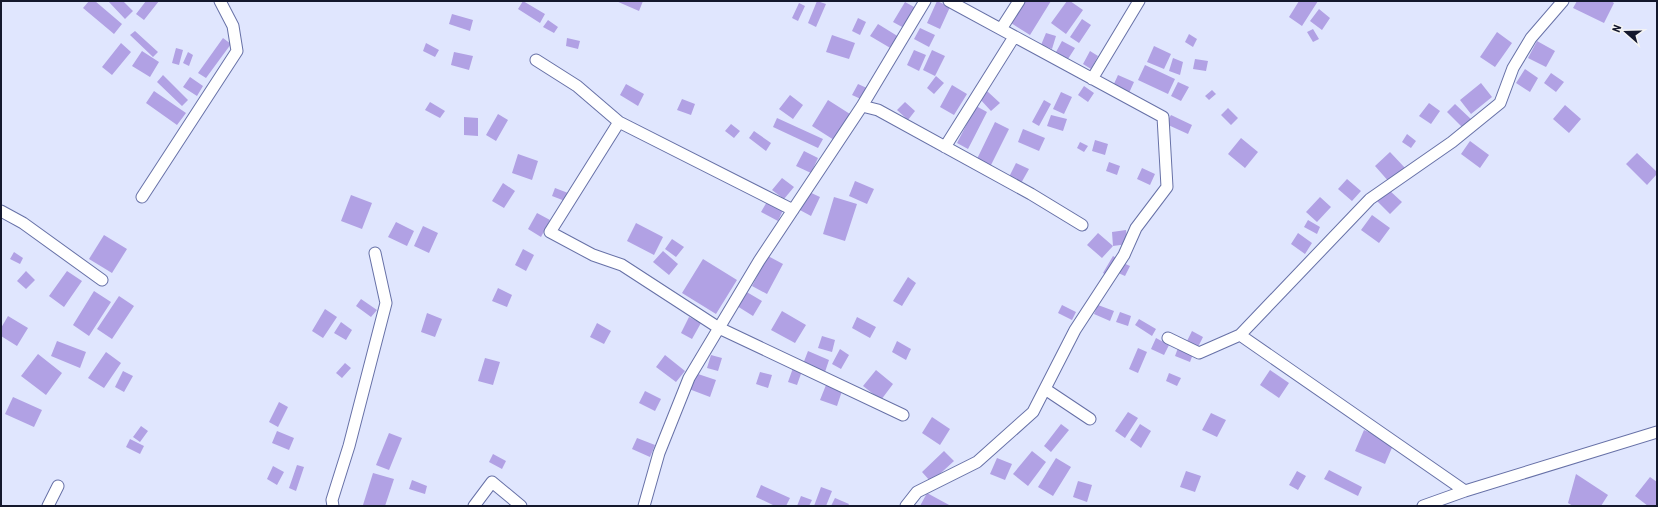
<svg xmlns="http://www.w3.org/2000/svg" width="1658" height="507" viewBox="0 0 1658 507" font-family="'Roboto Condensed',sans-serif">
	<rect width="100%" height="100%" fill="#e0e6fe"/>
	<path fill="#b1a1e4" d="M 89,1 L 95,1 L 122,24 L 114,34 L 83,8 Z
		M 108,1 L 123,1 L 133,11 L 125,19 Z
		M 146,1 L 159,1 L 144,20 L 136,14 Z
		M 523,1 L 545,14 L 540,23 L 518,9 Z
		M 616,1 L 643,1 L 639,11 Z
		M 817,1 L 826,4 L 816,27 L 808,23 Z
		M 937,1 L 950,7 L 940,29 L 927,23 Z
		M 1025,1 L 1051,1 L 1030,35 L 1011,23 Z
		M 1067,1 L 1070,1 L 1083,10 L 1066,34 L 1051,23 Z
		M 1299,1 L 1318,1 L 1302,26 L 1289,17 Z
		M 1577,1 L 1611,1 L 1614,3 L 1604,23 L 1573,8 Z
		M 905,2 L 916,8 L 904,28 L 893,22 Z
		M 799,3 L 805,6 L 798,21 L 792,18 Z
		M 1319,9 L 1330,18 L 1322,30 L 1310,21 Z
		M 452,14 L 473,20 L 470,31 L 449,24 Z
		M 858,18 L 866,22 L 860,35 L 852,31 Z
		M 1082,19 L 1091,25 L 1079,43 L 1070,37 Z
		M 548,20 L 558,27 L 554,33 L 543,27 Z
		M 878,24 L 899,37 L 892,49 L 870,36 Z
		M 920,28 L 935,35 L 929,47 L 914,39 Z
		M 1313,29 L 1319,39 L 1313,42 L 1307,32 Z
		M 135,31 L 158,52 L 153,57 L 130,35 Z
		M 1497,32 L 1512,43 L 1495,67 L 1480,57 Z
		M 1046,33 L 1056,36 L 1052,49 L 1041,45 Z
		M 1189,34 L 1197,39 L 1193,47 L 1185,42 Z
		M 832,35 L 855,43 L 849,59 L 826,52 Z
		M 223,38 L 231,44 L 206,78 L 198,73 Z
		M 567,38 L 580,41 L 578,49 L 566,46 Z
		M 1062,41 L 1075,48 L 1068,59 L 1056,52 Z
		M 1537,41 L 1555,51 L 1546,67 L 1528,58 Z
		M 121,43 L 131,52 L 112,75 L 102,67 Z
		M 426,43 L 439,50 L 435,57 L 423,51 Z
		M 1154,46 L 1171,54 L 1164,69 L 1147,62 Z
		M 176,48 L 183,50 L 179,65 L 172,63 Z
		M 914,50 L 926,55 L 919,71 L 907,65 Z
		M 932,50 L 945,56 L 935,76 L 923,70 Z
		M 142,51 L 159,62 L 150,77 L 132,66 Z
		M 1090,51 L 1098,56 L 1091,69 L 1083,64 Z
		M 188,52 L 193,55 L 189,66 L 183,63 Z
		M 454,52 L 473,56 L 469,70 L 451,65 Z
		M 1173,58 L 1183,62 L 1180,75 L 1169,71 Z
		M 1195,59 L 1208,61 L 1206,71 L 1193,69 Z
		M 1145,65 L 1175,79 L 1168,94 L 1138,80 Z
		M 1525,69 L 1538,78 L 1530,92 L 1516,83 Z
		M 1551,73 L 1564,82 L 1556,92 L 1544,83 Z
		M 163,75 L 188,100 L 182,106 L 157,82 Z
		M 1118,75 L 1134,82 L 1129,93 L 1113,86 Z
		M 936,76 L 944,83 L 934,94 L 927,88 Z
		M 190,77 L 203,86 L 197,96 L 183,87 Z
		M 1178,82 L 1189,87 L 1181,101 L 1171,96 Z
		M 1481,83 L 1492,97 L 1471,114 L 1460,100 Z
		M 626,84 L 644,94 L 638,106 L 620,95 Z
		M 858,84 L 869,89 L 863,100 L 852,95 Z
		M 952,85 L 967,94 L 954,115 L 940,107 Z
		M 1084,86 L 1094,93 L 1088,102 L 1078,95 Z
		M 1212,90 L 1216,94 L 1209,100 L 1205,96 Z
		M 154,91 L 186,113 L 177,125 L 146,103 Z
		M 987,91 L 1000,103 L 991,111 L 979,98 Z
		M 1061,92 L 1072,97 L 1064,114 L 1053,109 Z
		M 790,95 L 803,105 L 793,119 L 779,109 Z
		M 682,99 L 695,104 L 691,115 L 677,110 Z
		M 828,100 L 850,114 L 834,140 L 812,126 Z
		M 1044,100 L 1051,104 L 1039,126 L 1032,122 Z
		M 430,102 L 445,111 L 440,118 L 425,110 Z
		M 905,102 L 915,111 L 908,120 L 897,110 Z
		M 1429,103 L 1440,111 L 1431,124 L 1419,116 Z
		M 1455,104 L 1473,121 L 1464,129 L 1447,112 Z
		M 1565,105 L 1581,119 L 1569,133 L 1553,119 Z
		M 976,106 L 987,112 L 968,149 L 957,143 Z
		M 1228,108 L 1238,118 L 1231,125 L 1221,115 Z
		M 498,114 L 508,120 L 496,141 L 486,135 Z
		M 1051,115 L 1067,119 L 1063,131 L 1047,126 Z
		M 1171,115 L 1192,125 L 1188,134 L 1166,124 Z
		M 464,117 L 478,118 L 478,136 L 464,135 Z
		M 777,118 L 823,139 L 818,148 L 773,127 Z
		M 995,122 L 1009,129 L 990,167 L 976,161 Z
		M 731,124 L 740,131 L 734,138 L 725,131 Z
		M 1023,129 L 1045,138 L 1039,151 L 1018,142 Z
		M 754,131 L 771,143 L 766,151 L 749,138 Z
		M 1407,134 L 1416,141 L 1411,148 L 1402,142 Z
		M 1241,138 L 1258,152 L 1245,168 L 1228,154 Z
		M 1095,140 L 1108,144 L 1105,155 L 1092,151 Z
		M 1470,141 L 1489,155 L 1480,168 L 1461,154 Z
		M 1080,142 L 1088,146 L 1084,152 L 1077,148 Z
		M 804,151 L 818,158 L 811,173 L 796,166 Z
		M 1390,152 L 1406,169 L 1390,183 L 1375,166 Z
		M 1637,153 L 1657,172 L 1657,174 L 1647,185 L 1626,164 Z
		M 518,154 L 538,161 L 532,180 L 512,173 Z
		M 1109,162 L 1120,166 L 1117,175 L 1106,171 Z
		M 1016,163 L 1029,169 L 1020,185 L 1008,179 Z
		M 1142,168 L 1155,174 L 1150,185 L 1137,179 Z
		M 782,178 L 794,187 L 784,199 L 772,190 Z
		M 1347,179 L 1361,191 L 1352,201 L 1338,189 Z
		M 855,181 L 874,189 L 867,204 L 849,196 Z
		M 503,183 L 515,191 L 504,208 L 492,201 Z
		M 555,188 L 568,193 L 565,201 L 552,196 Z
		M 1389,190 L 1402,202 L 1390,214 L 1377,201 Z
		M 807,191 L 820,197 L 811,216 L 798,209 Z
		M 351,195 L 372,203 L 362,229 L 341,221 Z
		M 834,197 L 857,204 L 845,241 L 823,234 Z
		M 1320,197 L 1331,207 L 1317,222 L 1306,212 Z
		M 768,200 L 784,208 L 778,221 L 761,212 Z
		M 537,213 L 550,220 L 541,237 L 528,229 Z
		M 1372,215 L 1390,228 L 1379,243 L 1361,230 Z
		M 1308,220 L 1320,227 L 1317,234 L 1304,227 Z
		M 396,222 L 414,231 L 407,246 L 388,237 Z
		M 636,223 L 663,237 L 654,255 L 627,241 Z
		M 423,226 L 438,233 L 429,253 L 414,246 Z
		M 1126,230 L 1128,244 L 1113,246 L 1112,232 Z
		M 1098,233 L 1113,246 L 1102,258 L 1087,245 Z
		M 1298,233 L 1312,243 L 1305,254 L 1291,244 Z
		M 104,235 L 127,249 L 112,273 L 89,259 Z
		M 672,239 L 684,247 L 676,257 L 665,249 Z
		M 523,249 L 534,255 L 526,271 L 515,265 Z
		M 663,251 L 678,264 L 669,275 L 653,262 Z
		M 14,252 L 23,258 L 20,264 L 10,259 Z
		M 768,256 L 783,264 L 767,294 L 752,286 Z
		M 1113,256 L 1118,259 L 1109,277 L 1103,273 Z
		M 703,259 L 737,280 L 716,314 L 682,293 Z
		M 1121,262 L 1130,266 L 1125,276 L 1116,272 Z
		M 26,271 L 35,280 L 26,289 L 17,281 Z
		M 67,271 L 82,281 L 64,307 L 49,296 Z
		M 908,277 L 916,283 L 902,306 L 893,301 Z
		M 498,288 L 512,295 L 507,307 L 492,301 Z
		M 94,291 L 111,302 L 89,336 L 73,325 Z
		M 745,291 L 762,301 L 753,316 L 737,306 Z
		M 119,296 L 134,306 L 112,339 L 97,329 Z
		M 361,299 L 377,310 L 371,317 L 356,306 Z
		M 1062,305 L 1076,312 L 1072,320 L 1058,313 Z
		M 1098,305 L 1114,311 L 1110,321 L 1094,314 Z
		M 325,309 L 337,317 L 323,338 L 312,331 Z
		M 782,311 L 806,325 L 795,343 L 771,330 Z
		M 1120,312 L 1131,316 L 1128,326 L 1116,322 Z
		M 427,313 L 442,319 L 435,337 L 421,332 Z
		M 8,316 L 28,328 L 17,346 L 1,336 L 1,328 Z
		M 689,317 L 701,323 L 692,339 L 681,333 Z
		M 857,317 L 876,327 L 870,338 L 852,328 Z
		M 1139,319 L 1156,329 L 1152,336 L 1135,325 Z
		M 341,322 L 352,330 L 346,340 L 334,333 Z
		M 597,323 L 611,331 L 604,344 L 590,337 Z
		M 1192,331 L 1203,337 L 1198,347 L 1187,341 Z
		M 822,336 L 835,340 L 832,352 L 818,348 Z
		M 1156,338 L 1169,345 L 1164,355 L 1151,349 Z
		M 57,341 L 86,352 L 80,368 L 51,356 Z
		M 897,341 L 911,349 L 906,360 L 892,352 Z
		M 1138,348 L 1147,352 L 1138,373 L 1129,369 Z
		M 1178,348 L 1193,354 L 1190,362 L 1175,356 Z
		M 840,349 L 849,355 L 841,369 L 832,364 Z
		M 808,351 L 829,360 L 825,372 L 803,364 Z
		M 106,352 L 121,363 L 104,388 L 88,378 Z
		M 38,354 L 62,373 L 46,395 L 21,376 Z
		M 665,355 L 685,371 L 676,382 L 656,367 Z
		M 711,355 L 722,358 L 718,371 L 707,368 Z
		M 485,358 L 500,362 L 493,385 L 478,381 Z
		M 345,363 L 351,368 L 342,378 L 336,373 Z
		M 793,368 L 802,371 L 797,385 L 788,382 Z
		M 876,370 L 893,384 L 881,400 L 863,386 Z
		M 1270,370 L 1289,383 L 1279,398 L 1260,385 Z
		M 123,371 L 133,376 L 124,392 L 115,387 Z
		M 760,372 L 772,375 L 768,388 L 756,384 Z
		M 695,373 L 716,380 L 710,397 L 689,389 Z
		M 1169,373 L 1181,378 L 1177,386 L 1166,381 Z
		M 826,385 L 842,391 L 837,406 L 820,400 Z
		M 645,391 L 661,399 L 655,411 L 639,403 Z
		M 13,397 L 42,410 L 34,427 L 5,414 Z
		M 279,402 L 288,407 L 278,427 L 269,422 Z
		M 1128,412 L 1138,418 L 1125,438 L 1115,431 Z
		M 1211,413 L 1226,420 L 1217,437 L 1202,430 Z
		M 932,417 L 950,429 L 940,445 L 922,433 Z
		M 1061,424 L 1069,430 L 1051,452 L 1044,446 Z
		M 1140,424 L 1151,431 L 1141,448 L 1130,440 Z
		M 141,426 L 148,431 L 140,442 L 133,437 Z
		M 1364,430 L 1394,443 L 1385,464 L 1355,451 Z
		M 277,431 L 294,438 L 289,450 L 272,443 Z
		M 389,433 L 402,438 L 389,470 L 376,465 Z
		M 637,438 L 655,445 L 650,457 L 632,449 Z
		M 130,439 L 144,446 L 140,454 L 126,447 Z
		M 944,451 L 954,461 L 931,482 L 922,472 Z
		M 1032,451 L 1046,462 L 1028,486 L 1013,474 Z
		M 493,454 L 506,461 L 502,469 L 489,462 Z
		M 997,458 L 1012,464 L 1005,480 L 990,474 Z
		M 1056,458 L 1071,467 L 1053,496 L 1038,487 Z
		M 297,465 L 304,467 L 296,491 L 289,488 Z
		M 273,466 L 284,472 L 277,485 L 267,479 Z
		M 1329,470 L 1362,487 L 1358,496 L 1324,479 Z
		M 1186,471 L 1201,476 L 1195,492 L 1180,487 Z
		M 1297,471 L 1306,476 L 1298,490 L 1289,485 Z
		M 373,473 L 394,479 L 385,506 L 363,505 Z
		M 1576,474 L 1608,495 L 1601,506 L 1573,506 L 1568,503 Z
		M 1650,477 L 1657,482 L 1657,506 L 1648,506 L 1635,496 Z
		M 412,480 L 427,486 L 425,494 L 409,489 Z
		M 1078,481 L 1092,485 L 1087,502 L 1073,497 Z
		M 761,485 L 790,498 L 786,506 L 775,506 L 756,497 Z
		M 821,487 L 832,491 L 826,506 L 814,506 Z
		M 927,493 L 951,506 L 920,506 Z
		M 801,496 L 812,500 L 809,506 L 797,506 Z
		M 835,498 L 849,504 L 848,506 L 831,506 Z"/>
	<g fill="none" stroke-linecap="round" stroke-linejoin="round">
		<defs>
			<path id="street" d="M 1001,29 L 1019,1
				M 536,60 L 577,86 L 619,122
				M 1092,79 L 1139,1
				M 862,106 L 878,110 L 1031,194 L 1082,225
				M 945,147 L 1014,37
				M 142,197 L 237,51 L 233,26 L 220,1
				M 793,210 L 619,122 L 550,232 L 593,255 L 622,265 L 719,328 L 903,415
				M 1,211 L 23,223 L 102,280
				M 1168,338 L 1199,353 L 1240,335
				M 1045,389 L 1090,419
				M 1465,491 L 1240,335 L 1370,199 L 1452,142 L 1500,103 L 1513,68 L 1531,38 L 1563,1
				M 48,506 L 58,486
				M 333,506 L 332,500 L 349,446 L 386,303 L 375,253
				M 474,506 L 492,482 L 521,506
				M 644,506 L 659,453 L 689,378 L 759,261 L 862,106 L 925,1
				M 906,506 L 917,492 L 977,462 L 1033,412 L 1075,330 L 1124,255 L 1136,228 L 1167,187 L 1163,117 L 949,1
				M 1423,506 L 1465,491 L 1657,432"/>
		</defs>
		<use href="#street" stroke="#6771a7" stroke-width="13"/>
		<use href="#street" stroke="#fff" stroke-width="11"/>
	</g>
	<rect width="1658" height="507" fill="none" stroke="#14182d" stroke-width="4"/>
	<g transform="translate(1626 32) rotate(290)" stroke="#f4f4f4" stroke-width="3" paint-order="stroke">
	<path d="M0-3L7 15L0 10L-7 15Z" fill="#14182d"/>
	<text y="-6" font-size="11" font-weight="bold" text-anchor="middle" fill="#14182d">N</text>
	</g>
</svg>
